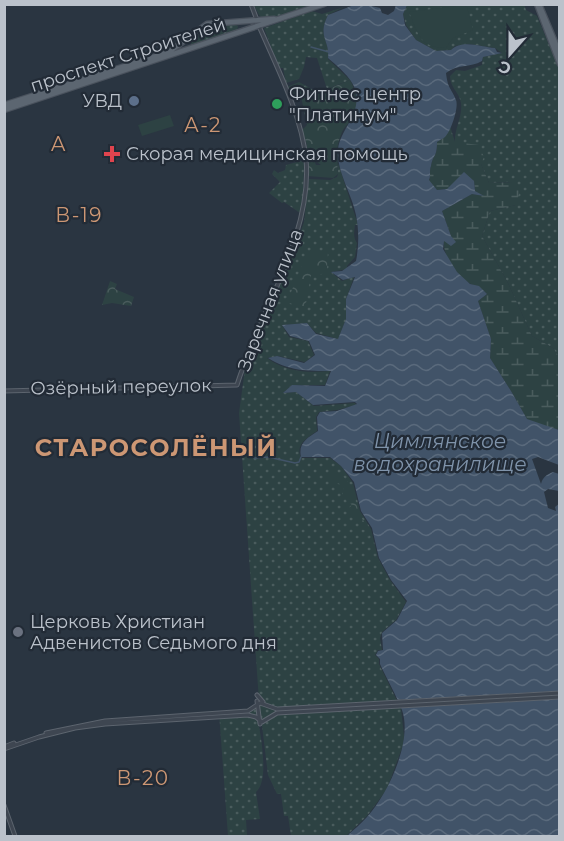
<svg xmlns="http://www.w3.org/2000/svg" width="564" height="841" viewBox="0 0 564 841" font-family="Montserrat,sans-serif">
	<defs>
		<pattern id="grass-dots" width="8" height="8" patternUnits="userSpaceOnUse" patternTransform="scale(1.5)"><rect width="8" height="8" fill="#2d4243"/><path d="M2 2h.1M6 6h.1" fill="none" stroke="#4a5c5d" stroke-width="1.8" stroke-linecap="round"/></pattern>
		<pattern id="forest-crowns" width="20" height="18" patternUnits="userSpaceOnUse" patternTransform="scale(1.5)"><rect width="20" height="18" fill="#2d4243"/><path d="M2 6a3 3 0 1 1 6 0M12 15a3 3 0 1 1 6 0" fill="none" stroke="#4a5c5d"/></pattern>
		<pattern id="wetland-marsh" width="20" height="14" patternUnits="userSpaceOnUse" patternTransform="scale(1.5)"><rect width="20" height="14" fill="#2d4243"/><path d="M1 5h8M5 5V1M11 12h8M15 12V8" fill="none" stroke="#4a5c5d"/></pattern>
		<pattern id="water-waves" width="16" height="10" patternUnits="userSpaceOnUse" patternTransform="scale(1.5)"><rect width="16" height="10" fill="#415368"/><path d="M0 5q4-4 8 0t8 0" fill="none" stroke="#5a6a7c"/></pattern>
	</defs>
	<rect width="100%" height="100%" fill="#2a3541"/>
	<path fill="url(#grass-dots)" d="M 524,4 L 526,10 L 537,16 L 559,69 L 559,357 L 553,348 L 532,336 L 508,283 L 482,236 L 490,211 L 516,205 L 512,182 L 489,183 L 481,164 L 455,142 C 454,129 463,116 461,103 C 459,91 451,90 450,76 L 456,70 L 465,71 L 482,65 L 483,57 L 502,53 L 495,48 L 469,44 L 455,46 L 451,50 L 436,51 L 416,40 L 406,25 L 403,14 L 407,5 Z
		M 254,5 L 310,5 L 279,16 L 263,19 L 259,15 Z
		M 344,7 L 328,15 C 317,37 330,39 328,59 L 350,80 L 327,89 L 317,58 L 306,57 L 304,67 L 299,79 L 286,83 L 283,68 L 279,68 L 264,28 L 312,11 L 322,14 Z
		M 234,24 L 238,26 L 237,31 L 195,46 L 191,44 L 191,38 C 207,25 214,26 234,24 Z
		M 337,151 L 338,163 L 358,225 L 355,225 C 354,232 353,238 357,243 L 355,257 L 347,266 L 347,269 L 331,272 L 342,281 L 354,277 L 346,299 L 346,319 L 338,339 L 316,333 L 307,323 L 282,325 L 289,337 L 308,341 L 314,355 L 305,362 L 278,356 L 267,358 C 286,372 308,373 330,371 L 325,385 L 292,385 L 283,393 L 296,392 L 314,406 L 355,403 L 356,405 L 337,410 L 319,412 L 316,417 L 317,431 C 307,438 295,444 301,458 L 330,458 L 341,466 L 353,483 L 360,511 L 371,529 L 378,558 L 390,580 L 406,602 L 396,620 L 382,632 L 380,638 L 382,650 L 378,650 L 375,655 L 379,659 L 379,664 L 401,709 L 404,736 L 403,745 L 387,789 L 367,816 L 346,836 L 291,836 L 288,816 L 284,816 L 281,794 L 277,794 L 268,775 L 259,701 L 239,413 L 245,369 L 292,256 L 304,222 L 309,179 L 330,180 L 337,177 L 338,174 Z
		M 301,161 L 304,163 L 303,198 L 300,213 L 284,202 L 282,203 L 269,193 L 280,182 L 272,174 L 274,170 L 278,173 L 285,170 L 286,165 Z
		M 256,709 C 259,727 271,780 256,792 L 260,819 L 246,820 L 247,836 L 228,836 L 219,712 Z"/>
	<path fill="url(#forest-crowns)" d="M 350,80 C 356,91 361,109 351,120 C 348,124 344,127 342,132 C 335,149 337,156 338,174 L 333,178 L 308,176 L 309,161 L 314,160 L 316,165 L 321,165 L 317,162 L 319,151 L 315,151 L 315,158 L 310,158 L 307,156 L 307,145 L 302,130 L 307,125 L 301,96 L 291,96 L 287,87 L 299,82 L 319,93 Z
		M 328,250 L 327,269 L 331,273 L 311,275 L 305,309 L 287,302 L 307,253 Z
		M 110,281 L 117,284 L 115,289 L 134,297 L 131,306 L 112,303 L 102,305 Z
		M 329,473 C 357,470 352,513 368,526 L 369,538 L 367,531 L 362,529 L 363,524 L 358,523 L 360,517 L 355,517 L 353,510 L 349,508 L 352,505 L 346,500 L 348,498 L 346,495 L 342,494 L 344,486 L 329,479 Z"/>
	<path fill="url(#wetland-marsh)" d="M 450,126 L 455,142 L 479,145 L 484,157 L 481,164 L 489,183 L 513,182 L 520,190 L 516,205 L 490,211 L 482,236 L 508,283 L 532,336 L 553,348 L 559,357 L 559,428 L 555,430 L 527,419 L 511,391 L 490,358 L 491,339 L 478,301 L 487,294 C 481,288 478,287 471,284 C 457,277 442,255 444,240 L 447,242 L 451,236 L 442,211 L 472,194 L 480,195 L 475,191 L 474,181 L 468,177 L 447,189 L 437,190 L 429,181 C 431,175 429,171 431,166 C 433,154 437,158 437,142 L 443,138 Z"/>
	<path fill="#2d4243" d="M 464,5 L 467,7 L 473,30 L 453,38 L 446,48 C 420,48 418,34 409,12 Z
		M 170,115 L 174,126 L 142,136 L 138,125 Z"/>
	<path fill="url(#water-waves)" d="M 363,4 L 380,8 L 382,13 L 388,15 L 394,11 L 396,5 L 407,5 L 403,14 L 405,25 L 416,40 L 436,51 L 451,50 C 462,39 481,47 495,48 L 497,52 L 502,53 L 483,57 L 482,61 C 470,68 457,64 446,73 C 448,90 451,87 456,100 C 459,107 451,131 445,137 C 443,139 439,140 437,142 C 437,158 433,154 431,166 C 429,171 431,175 429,180 L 437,190 L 447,189 L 464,172 L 474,181 L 475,191 L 484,196 L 472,194 L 442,211 L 451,236 L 456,242 L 451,246 L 444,241 L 443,249 L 457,272 L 470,284 L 479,286 L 487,294 L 478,301 L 491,339 L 490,358 L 511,391 L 527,419 L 559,430 L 559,465 L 538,457 L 532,459 L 541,484 C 543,477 546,475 553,472 L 559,474 L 559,491 L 548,489 L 544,492 L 548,508 L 556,511 L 555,507 L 560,503 L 559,836 L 347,836 C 353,830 361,824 367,817 C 388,794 413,741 402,710 C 396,695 387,679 380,664 L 380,659 L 376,655 L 378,651 L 383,650 L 382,633 L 397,620 L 407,601 L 391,580 L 379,558 L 372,528 L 361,511 L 354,482 L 341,466 L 330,457 L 301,457 C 298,443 307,438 318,431 L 317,417 L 320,412 L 337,411 L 357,404 L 355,402 L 313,405 L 296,392 L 283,393 L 292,385 L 325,386 L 331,371 C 308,371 288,371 268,358 L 277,356 L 304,363 L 315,355 L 309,341 L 290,336 L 282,325 L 307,323 L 316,334 L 338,339 L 346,319 L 346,299 L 355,277 L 343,280 L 331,272 L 342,271 L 356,261 C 359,246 359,231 356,215 C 352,194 336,171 338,149 C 341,128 360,116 356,93 C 354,79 338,67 328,58 C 330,40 317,37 328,15 L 354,5 Z"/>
	<path fill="#2a3541" d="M 559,691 L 559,699 L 398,708 L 393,700 Z"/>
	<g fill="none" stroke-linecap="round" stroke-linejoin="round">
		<path stroke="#415368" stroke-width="1.5" d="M 311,47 L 329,52
			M 254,458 L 268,457 L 295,463 L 299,462 L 301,457"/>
		<defs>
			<path id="minor" d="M 251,4 L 257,20
				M 4,391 L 237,385 C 259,314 313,234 306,159 C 301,113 277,68 259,26
				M 257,695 L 263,702
				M 257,701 L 260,724
				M 46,733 L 105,721 L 248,711 L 260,703 L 277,709 L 560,693
				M 4,747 L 14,743
				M 4,749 L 39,737 L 75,728 L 105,724 L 248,715 L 256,717 L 262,722 L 277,713 L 560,697
				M 4,805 L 15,836"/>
			<path id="major" d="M 537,4 L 560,64
				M 539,4 L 560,54
				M 4,105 L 169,52 L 207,24 L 274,19
				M 4,110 L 324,4"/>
		</defs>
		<use href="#minor" stroke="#5c646e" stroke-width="5"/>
		<use href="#major" stroke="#4a525d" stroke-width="7"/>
		<use href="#minor" stroke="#3e4651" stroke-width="3"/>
		<use href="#major" stroke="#5c6671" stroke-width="4.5"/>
	</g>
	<circle fill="#5c6f8a" stroke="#222b36" stroke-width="2" cx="134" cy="101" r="6"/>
	<circle fill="#2e9e5b" stroke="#222b36" stroke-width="2" cx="277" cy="104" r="6"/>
	<path fill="#e0444e" stroke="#222b36" stroke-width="2" d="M109 145h6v6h6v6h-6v6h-6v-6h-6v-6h6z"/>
	<circle fill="#6b7280" stroke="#222b36" stroke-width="2" cx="18" cy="632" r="6"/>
	<g text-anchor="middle" stroke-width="4.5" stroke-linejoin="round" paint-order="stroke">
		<g font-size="18" fill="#bbc2cb" stroke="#222b36">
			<text transform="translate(128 55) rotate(-18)" y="6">проспект Строителей</text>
			<text transform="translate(270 300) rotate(-69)" y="6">Заречная улица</text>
			<text transform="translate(121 387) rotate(-1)" y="6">Озёрный переулок</text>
		</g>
		<g font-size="18" fill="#bbc2cb" stroke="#222b36" text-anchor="start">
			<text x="289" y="100">Фитнес центр<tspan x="289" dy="21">"Платинум"</tspan></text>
			<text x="122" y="107" text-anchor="end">УВД</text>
			<text x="126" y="160">Скорая медицинская помощь</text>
			<text x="30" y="628">Церковь Христиан<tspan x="30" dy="21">Адвенистов Седьмого дня</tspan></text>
		</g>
		<g font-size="20" letter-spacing="1.5" fill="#cd9774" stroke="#222b36">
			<text x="203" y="132">А-2</text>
			<text x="59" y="151">А</text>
			<text x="79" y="222">В-19</text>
			<text x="143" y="785">В-20</text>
		</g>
		<g font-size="20" font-style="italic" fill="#7f93aa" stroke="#222b36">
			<text x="440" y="448">Цимлянское<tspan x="440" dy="23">водохранилище</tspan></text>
		</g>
		<g font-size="24" font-weight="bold" letter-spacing="1.5" fill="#cd9774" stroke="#222b36">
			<text x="156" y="456">СТАРОCОЛЁНЫЙ</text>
		</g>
	</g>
	<rect width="564" height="841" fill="none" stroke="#bbc2cb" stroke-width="12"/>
	<g transform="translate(510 54) rotate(201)" stroke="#222b36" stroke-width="4.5" paint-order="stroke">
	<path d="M0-4.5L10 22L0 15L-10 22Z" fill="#bbc2cb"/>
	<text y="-9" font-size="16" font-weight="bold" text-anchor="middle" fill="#bbc2cb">С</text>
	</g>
</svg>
